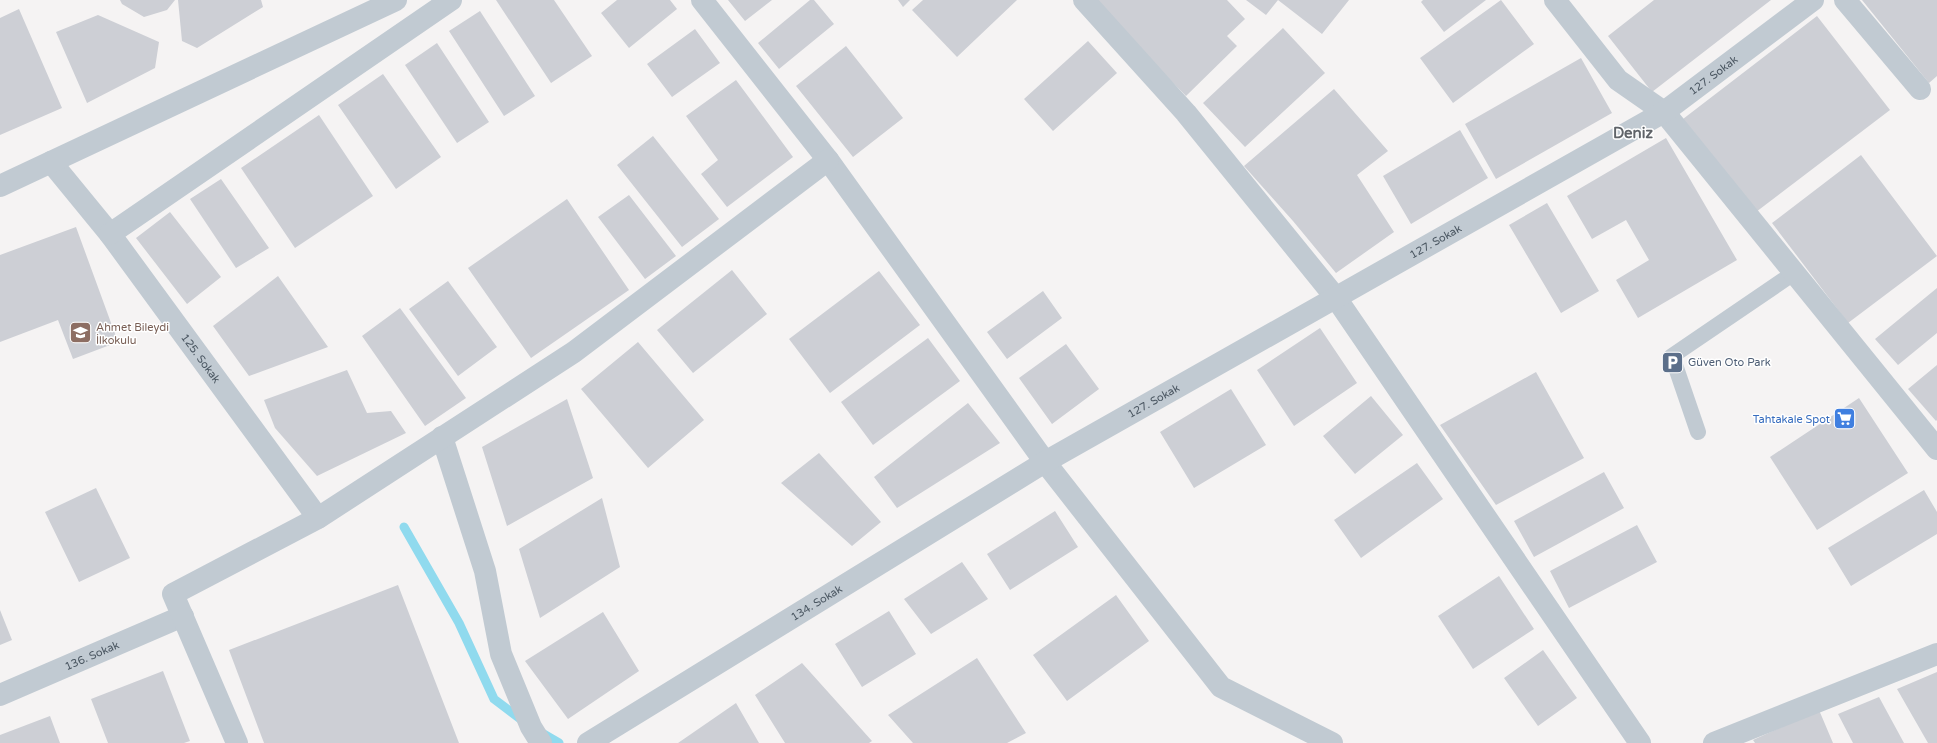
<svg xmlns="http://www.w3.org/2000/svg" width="1937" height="743" viewBox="0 0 1937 743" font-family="'Varela Round',sans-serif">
	<rect width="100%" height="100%" fill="#f5f3f3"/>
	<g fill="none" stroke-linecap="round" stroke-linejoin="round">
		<path stroke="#90daee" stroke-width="9" d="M 404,527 L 459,623 L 494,699 L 523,721
			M 540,732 L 559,743"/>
	</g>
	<path fill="#cdcfd5" d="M 120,0 L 175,0 L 167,10 L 144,17 L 122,4 Z
		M 178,0 L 261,0 L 263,7 L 197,48 L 182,41 Z
		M 496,0 L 554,0 L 592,56 L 551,83 Z
		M 617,0 L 670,0 L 677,9 L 629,48 L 601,13 Z
		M 728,0 L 772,0 L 745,21 Z
		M 810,0 L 814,0 L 834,24 L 779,69 L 758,43 Z
		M 898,0 L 910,0 L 903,7 Z
		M 923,0 L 1017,0 L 957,57 L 912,10 Z
		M 1092,0 L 1227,0 L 1245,19 L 1227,36 L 1237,46 L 1186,96 Z
		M 1246,0 L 1349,0 L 1322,34 L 1278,0 L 1266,15 Z
		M 1423,0 L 1486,0 L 1444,32 L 1421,2 Z
		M 1501,0 L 1534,44 L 1453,103 L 1420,58 Z
		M 1654,0 L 1771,0 L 1652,92 L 1608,36 Z
		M 1862,0 L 1937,0 L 1937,76 L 1929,83 Z
		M 19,9 L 62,108 L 0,135 L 0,18 Z
		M 480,11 L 535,96 L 504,116 L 449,31 Z
		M 98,15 L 159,42 L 155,68 L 87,103 L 56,32 Z
		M 1817,16 L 1890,110 L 1756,212 L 1683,119 Z
		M 1283,28 L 1325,73 L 1245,147 L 1203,103 Z
		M 695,29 L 720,63 L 672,97 L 647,64 Z
		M 1088,41 L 1117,73 L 1053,131 L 1024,99 Z
		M 437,43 L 489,122 L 457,143 L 405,65 Z
		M 846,46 L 903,118 L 853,157 L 796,86 Z
		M 1581,58 L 1612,113 L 1496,179 L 1465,124 Z
		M 383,74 L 441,157 L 396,189 L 338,105 Z
		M 736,80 L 793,157 L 727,207 L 701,174 L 718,160 L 686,116 Z
		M 1334,89 L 1388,151 L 1357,175 L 1394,232 L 1336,273 L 1293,221 L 1244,166 Z
		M 319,115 L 373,196 L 295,248 L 241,168 Z
		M 1460,130 L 1488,178 L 1411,224 L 1383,176 Z
		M 653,136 L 719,219 L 682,247 L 617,165 Z
		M 1666,138 L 1737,260 L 1638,318 L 1616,280 L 1649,260 L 1626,220 L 1592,239 L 1567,196 Z
		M 1861,155 L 1937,256 L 1848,323 L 1772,223 Z
		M 221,179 L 269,248 L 236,268 L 190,199 Z
		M 629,195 L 676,256 L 645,279 L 598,217 Z
		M 567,199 L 629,290 L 531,358 L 468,268 Z
		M 1547,203 L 1599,291 L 1561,313 L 1509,225 Z
		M 170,212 L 221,277 L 187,304 L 136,238 Z
		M 76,227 L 118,342 L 73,359 L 58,320 L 0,342 L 0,255 Z
		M 732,270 L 767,314 L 693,373 L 657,330 Z
		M 879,271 L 920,325 L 830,393 L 789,339 Z
		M 278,276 L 328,347 L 249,376 L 213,326 Z
		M 448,281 L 497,347 L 458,376 L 409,309 Z
		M 1937,288 L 1937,333 L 1898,365 L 1875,339 Z
		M 1043,291 L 1062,318 L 1007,359 L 987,332 Z
		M 400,308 L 466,398 L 425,426 L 362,336 Z
		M 1320,328 L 1357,383 L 1294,426 L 1257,370 Z
		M 928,338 L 960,381 L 873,445 L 841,402 Z
		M 638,342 L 704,420 L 648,468 L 581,389 Z
		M 1066,344 L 1099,389 L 1052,424 L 1019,378 Z
		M 1937,365 L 1937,420 L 1936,421 L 1908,389 Z
		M 347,370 L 367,413 L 391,411 L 406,433 L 317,476 L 275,428 L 264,400 Z
		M 1536,372 L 1584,458 L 1496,505 L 1440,425 Z
		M 1231,389 L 1266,445 L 1194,488 L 1160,432 Z
		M 1371,396 L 1403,435 L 1355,474 L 1323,436 Z
		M 1859,398 L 1908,473 L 1817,530 L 1770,457 Z
		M 567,399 L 593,478 L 507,526 L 482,447 Z
		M 968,403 L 1000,443 L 897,508 L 874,477 Z
		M 819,453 L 881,522 L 852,546 L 781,483 Z
		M 1417,463 L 1443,499 L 1361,558 L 1334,520 Z
		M 1604,472 L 1624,508 L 1534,557 L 1514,521 Z
		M 96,488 L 130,558 L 79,582 L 45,512 Z
		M 1924,490 L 1937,512 L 1937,534 L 1851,586 L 1828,548 Z
		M 602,498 L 620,567 L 540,618 L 519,549 Z
		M 1055,511 L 1078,547 L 1010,590 L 987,554 Z
		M 1637,525 L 1657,562 L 1569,608 L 1550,571 Z
		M 962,562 L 988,599 L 931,634 L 904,599 Z
		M 1499,576 L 1534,629 L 1473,669 L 1438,616 Z
		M 398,585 L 459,743 L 264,743 L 229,650 Z
		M 1116,595 L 1149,641 L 1067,701 L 1033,655 Z
		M 0,610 L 12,640 L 0,645 Z
		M 889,611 L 916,654 L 862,687 L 835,644 Z
		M 603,612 L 639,671 L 568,719 L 525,661 Z
		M 1543,650 L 1577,698 L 1538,726 L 1504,678 Z
		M 977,658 L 1026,733 L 1007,743 L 913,743 L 888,715 Z
		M 802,663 L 872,741 L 869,743 L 785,743 L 755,695 Z
		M 163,671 L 190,741 L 184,743 L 108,743 L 91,699 Z
		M 1937,672 L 1937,743 L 1928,743 L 1897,689 Z
		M 1879,697 L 1904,743 L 1853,743 L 1838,714 Z
		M 736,703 L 759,743 L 678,743 Z
		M 1819,710 L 1833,743 L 1755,743 L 1753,740 Z
		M 50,716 L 60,743 L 0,743 L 0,735 Z"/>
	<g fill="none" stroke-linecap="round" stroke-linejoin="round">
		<path stroke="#c1cad2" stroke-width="16" d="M 1698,432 L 1672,356 L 1794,273"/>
		<g stroke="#c1cad2" stroke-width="22">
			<path d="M 702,0 L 828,160 L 1045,462 L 1221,687 L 1332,743"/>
			<path d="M 1084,0 L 1186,113 L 1336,298 L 1640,743"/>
			<path d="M 1555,0 L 1618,80 L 1664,112 L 1937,449"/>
			<path d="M 1845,0 L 1920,89"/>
			<path id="s1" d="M 51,162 L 110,234 L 318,518"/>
			<path d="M 0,186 L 396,0"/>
			<path d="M 110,234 L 451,0"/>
			<path d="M 442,437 L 485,571 L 501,654 L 531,727 L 541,743"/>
			<path id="s2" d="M 0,695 L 183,616"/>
			<path d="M 237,743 L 173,594 L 318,518 L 574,352 L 828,160"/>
			<path id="s3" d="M 588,743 L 1045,462 L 1664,112 L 1813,0"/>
			<path d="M 1714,743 L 1937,654"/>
		</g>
	</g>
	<defs>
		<symbol id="school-square" viewBox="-11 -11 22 22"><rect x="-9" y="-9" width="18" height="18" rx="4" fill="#8d6e63" stroke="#fff"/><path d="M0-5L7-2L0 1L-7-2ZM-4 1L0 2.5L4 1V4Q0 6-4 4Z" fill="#fff"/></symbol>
		<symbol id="parking-square" viewBox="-11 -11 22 22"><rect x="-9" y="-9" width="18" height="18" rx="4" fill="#5c6f8a" stroke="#fff"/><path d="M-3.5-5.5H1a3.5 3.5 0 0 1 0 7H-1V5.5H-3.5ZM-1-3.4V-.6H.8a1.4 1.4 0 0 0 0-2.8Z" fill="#fff"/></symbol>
		<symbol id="supermarket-square" viewBox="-11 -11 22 22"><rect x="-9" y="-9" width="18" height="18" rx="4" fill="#3f7fe0" stroke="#fff"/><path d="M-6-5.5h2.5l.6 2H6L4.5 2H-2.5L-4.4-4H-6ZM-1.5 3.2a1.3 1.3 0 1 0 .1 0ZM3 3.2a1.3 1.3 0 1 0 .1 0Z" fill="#fff"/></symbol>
	</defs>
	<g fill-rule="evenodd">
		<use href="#school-square" x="68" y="320" width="25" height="25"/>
		<use href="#parking-square" x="1660" y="350" width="25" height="25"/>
		<use href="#supermarket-square" x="1832" y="406" width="25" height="25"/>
	</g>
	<g text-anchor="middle" stroke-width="3" stroke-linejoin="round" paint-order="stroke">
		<g font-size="11" fill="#4a5661" stroke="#fff">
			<text dy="4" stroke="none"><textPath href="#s3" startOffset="1309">127. Sokak</textPath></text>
			<text dy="4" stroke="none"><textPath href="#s3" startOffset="985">127. Sokak</textPath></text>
			<text dy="4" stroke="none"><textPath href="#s1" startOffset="247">125. Sokak</textPath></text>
			<text dy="4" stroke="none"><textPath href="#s3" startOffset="661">127. Sokak</textPath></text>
			<text dy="4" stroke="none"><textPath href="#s3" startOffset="268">134. Sokak</textPath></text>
			<text dy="4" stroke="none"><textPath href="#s2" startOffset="100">136. Sokak</textPath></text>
		</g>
		<g font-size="11" fill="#785e54" stroke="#fff" text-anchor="start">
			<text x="96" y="331">Ahmet Bileydi<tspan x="96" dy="13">İlkokulu</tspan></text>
		</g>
		<g font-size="11" fill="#4e5e75" stroke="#fff" text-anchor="start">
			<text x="1688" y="366">Güven Oto Park</text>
		</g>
		<g font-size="11" fill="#366cbe" stroke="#fff" text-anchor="end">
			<text x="1830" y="423">Tahtakale Spot</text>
		</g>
		<g font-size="15" font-weight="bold" fill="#5f6368" stroke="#fff">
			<text x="1633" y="138">Deniz</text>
		</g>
	</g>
</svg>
